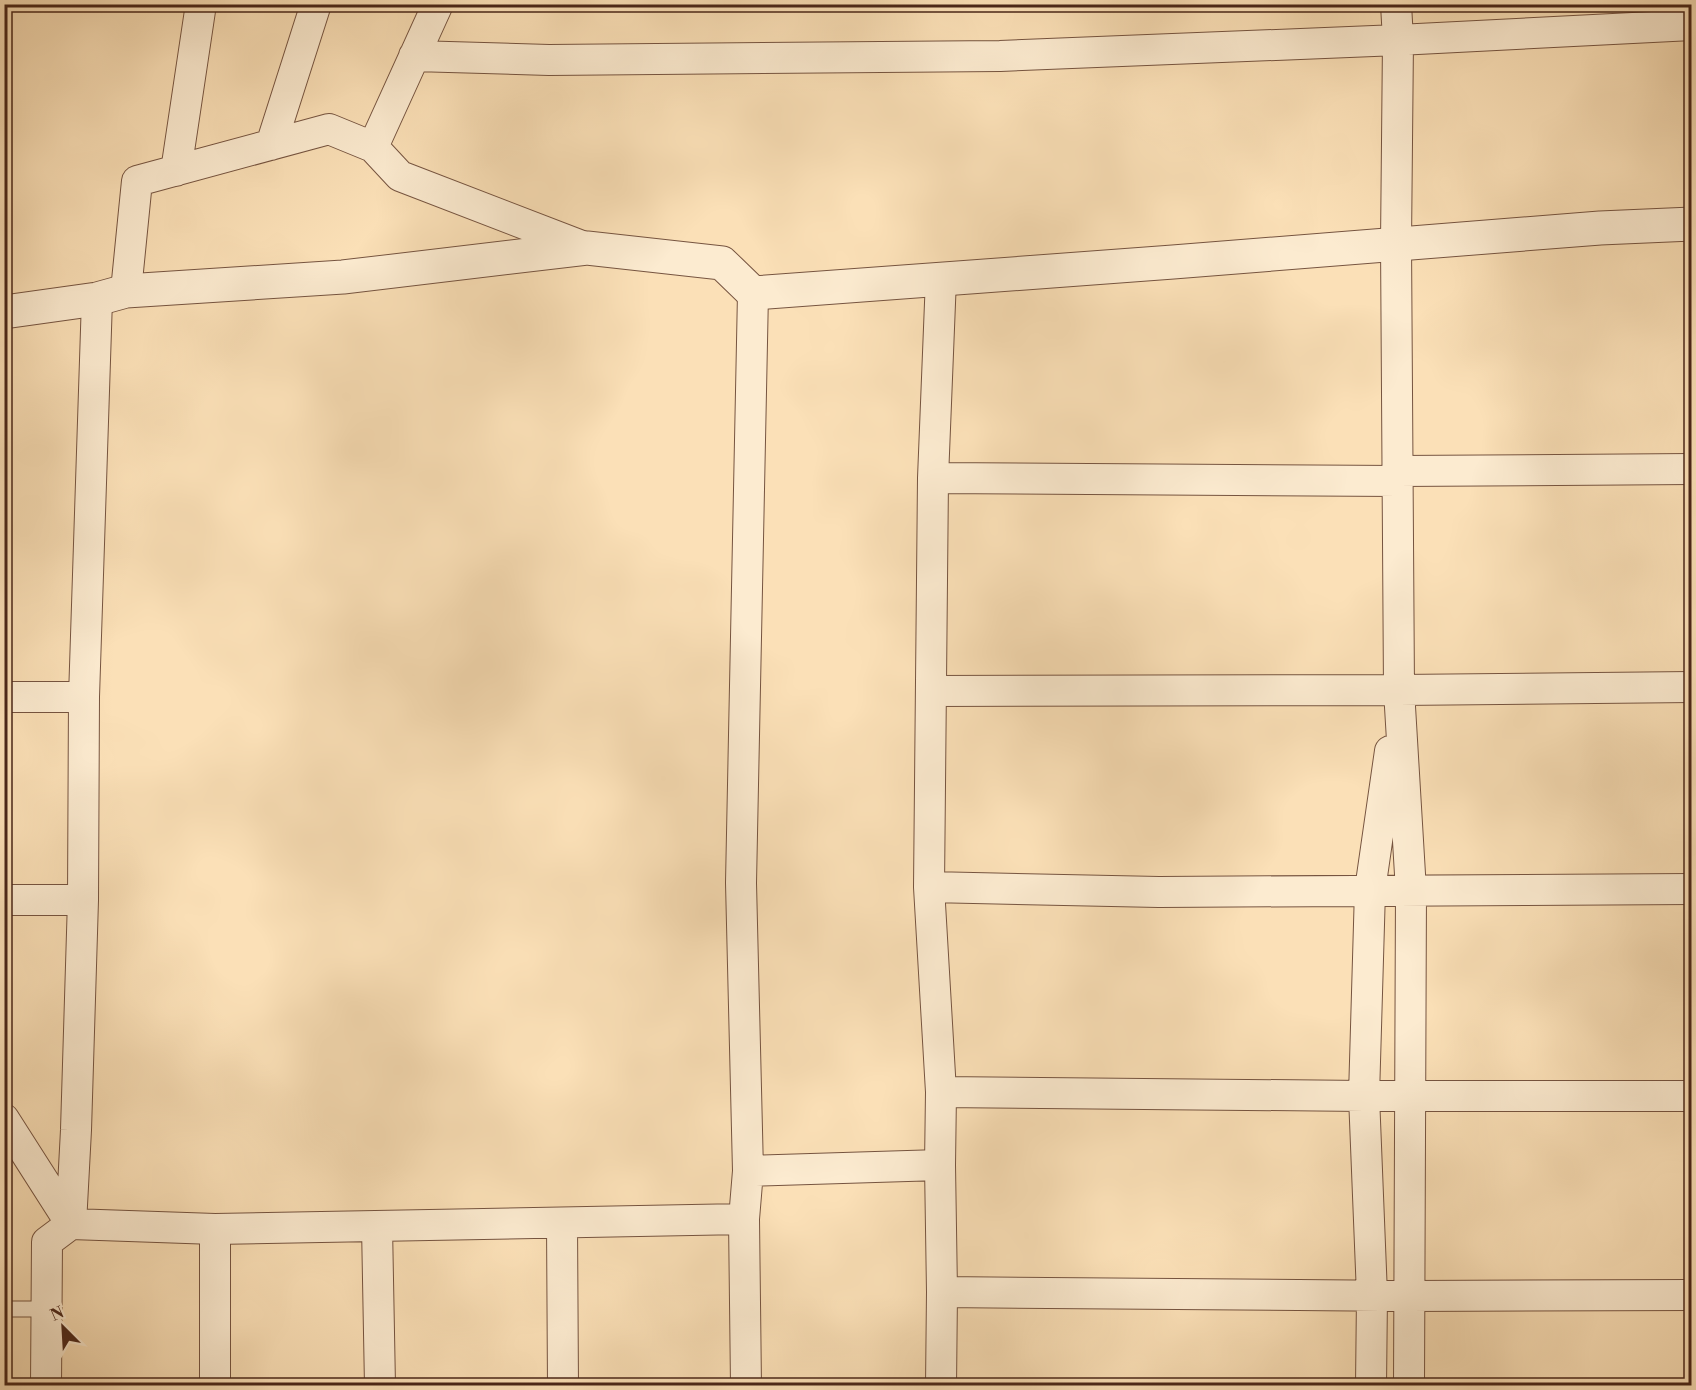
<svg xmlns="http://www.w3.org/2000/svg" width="1696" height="1390" viewBox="0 0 1696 1390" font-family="'Libre Bodoni',serif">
	<rect width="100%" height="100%" fill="#fbe0b7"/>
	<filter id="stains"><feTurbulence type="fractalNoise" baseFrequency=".00333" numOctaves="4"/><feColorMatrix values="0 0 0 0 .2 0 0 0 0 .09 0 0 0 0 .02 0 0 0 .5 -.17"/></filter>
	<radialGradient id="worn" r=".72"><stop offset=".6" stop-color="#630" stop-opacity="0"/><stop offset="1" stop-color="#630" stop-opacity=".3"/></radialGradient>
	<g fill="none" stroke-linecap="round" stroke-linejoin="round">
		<defs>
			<path id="service" d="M 4,1309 L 47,1309"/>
			<path id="minor" d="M 1396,4 L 1398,40 L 1396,243 L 1399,690 L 1411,891 L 1409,1386
				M 414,56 L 549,60 L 1000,56 L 1398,40 L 1692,25
				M 271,145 L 316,4
				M 373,147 L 438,4
				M 176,171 L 201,4
				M 126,291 L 137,181 L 329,129 L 373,147 L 400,176 L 587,248
				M 1398,471 L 1692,469
				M 933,478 L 1398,481
				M 932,691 L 1399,690 L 1692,687
				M 4,697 L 84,697
				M 929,887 L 1159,892 L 1692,889
				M 4,900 L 83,900
				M 941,1092 L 1364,1096 L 1692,1096
				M 4,1119 L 71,1224 L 215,1229 L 744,1219
				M 748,1171 L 940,1165
				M 562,1223 L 563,1386
				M 377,1226 L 380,1386
				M 215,1229 L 215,1386
				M 942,1292 L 1409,1296 L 1692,1295
				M 46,1386 L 47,1242 L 71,1224 L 76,1130 L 83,900 L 84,697 L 97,299
				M 746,1386 L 744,1219 L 748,1171 L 741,883 L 753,293
				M 941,1386 L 942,1292 L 940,1165 L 941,1092 L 929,887 L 933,478 L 941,278
				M 1371,1386 L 1372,1295 L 1364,1096 L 1370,890 L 1390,751"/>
			<path id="tertiary" d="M 4,312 L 97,299 L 126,291 L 343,277 L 587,248 L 722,263 L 753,293 L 1173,262 L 1600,228 L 1692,224"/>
		</defs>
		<use href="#service" stroke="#765440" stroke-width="17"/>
		<use href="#minor" stroke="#765440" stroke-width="32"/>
		<use href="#tertiary" stroke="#765440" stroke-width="35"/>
		<use href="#service" stroke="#fcebd0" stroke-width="15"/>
		<use href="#minor" stroke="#fcebd0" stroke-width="30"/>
		<use href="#tertiary" stroke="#fcebd0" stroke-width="33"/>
	</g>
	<rect width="1696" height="1390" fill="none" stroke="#fbe0b7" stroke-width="24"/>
	<rect x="6" y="6" width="1684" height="1378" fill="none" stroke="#4a2619" stroke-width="3"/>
	<rect x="12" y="12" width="1672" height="1366" fill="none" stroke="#4a2619" stroke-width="1.5"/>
	<g transform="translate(63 1327) rotate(336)" stroke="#fcebd0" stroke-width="4.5" paint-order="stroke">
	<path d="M0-4.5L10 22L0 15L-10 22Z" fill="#4a2619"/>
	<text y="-9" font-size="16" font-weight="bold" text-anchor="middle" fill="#4a2619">N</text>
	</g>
	<rect width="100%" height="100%" filter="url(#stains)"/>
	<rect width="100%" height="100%" fill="url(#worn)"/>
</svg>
